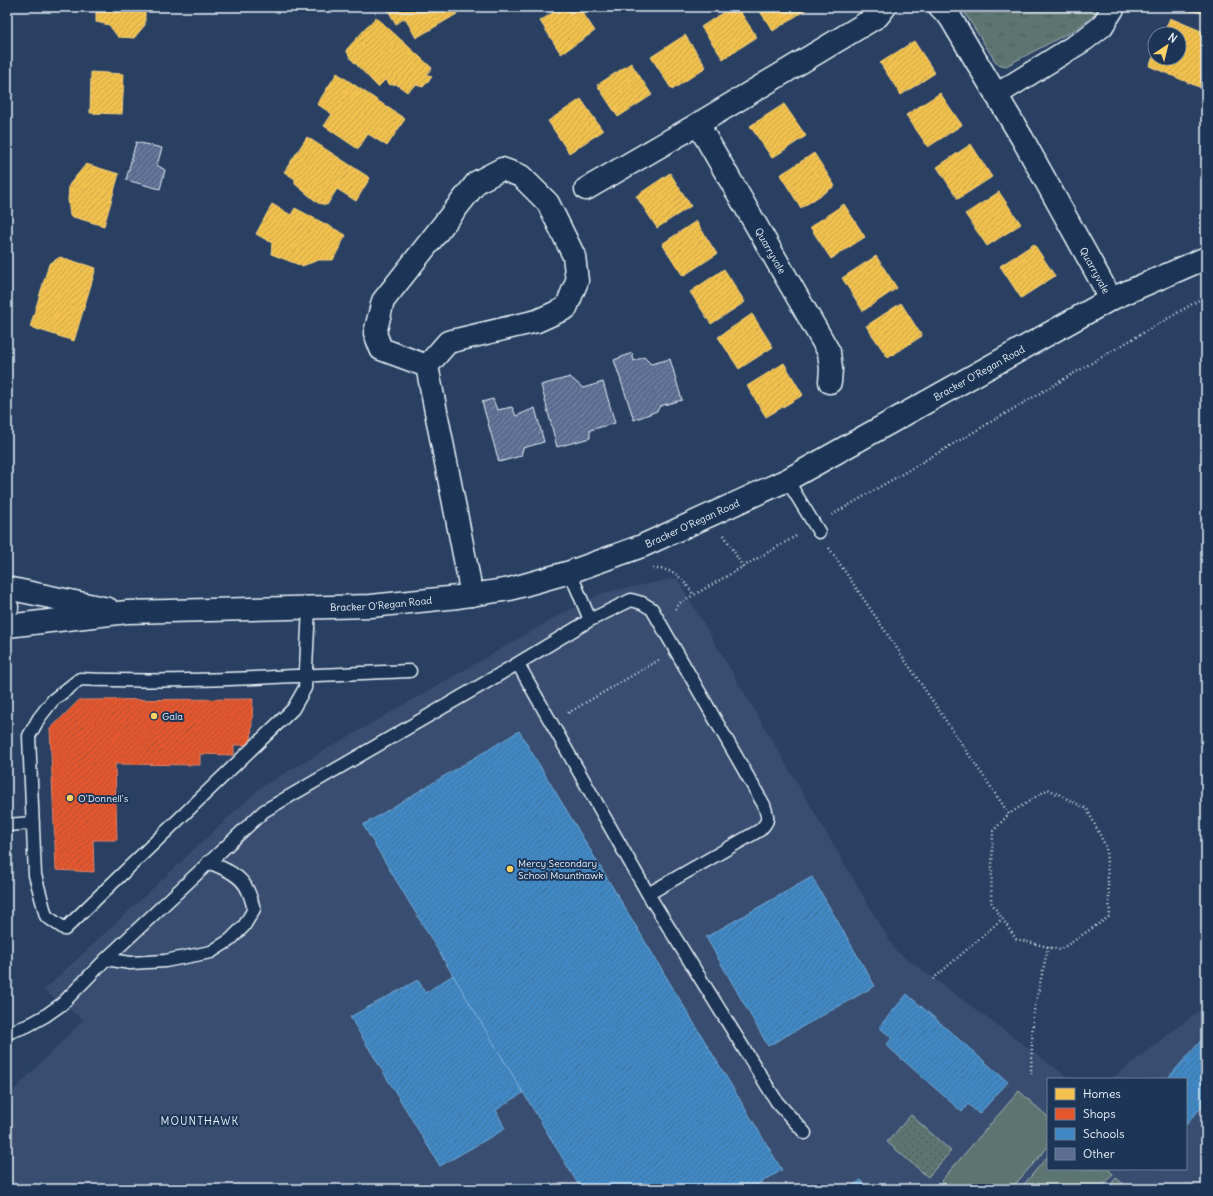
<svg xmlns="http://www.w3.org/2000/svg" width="1213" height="1196" viewBox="0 0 1213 1196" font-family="Delius,sans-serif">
	<defs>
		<pattern id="grass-dots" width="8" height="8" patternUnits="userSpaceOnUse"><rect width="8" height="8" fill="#5d746f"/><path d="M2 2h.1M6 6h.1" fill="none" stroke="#505c5b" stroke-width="1.8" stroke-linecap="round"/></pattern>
		<pattern id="park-tufts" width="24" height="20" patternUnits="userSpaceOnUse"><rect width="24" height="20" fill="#5d746f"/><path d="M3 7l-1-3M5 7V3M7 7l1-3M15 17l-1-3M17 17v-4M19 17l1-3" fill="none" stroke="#505c5b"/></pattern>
		<pattern id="homes-hatch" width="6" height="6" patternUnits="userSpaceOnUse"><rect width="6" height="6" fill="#f2c14e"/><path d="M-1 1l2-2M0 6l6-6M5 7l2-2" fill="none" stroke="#c7a34d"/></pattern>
		<pattern id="shops-hatch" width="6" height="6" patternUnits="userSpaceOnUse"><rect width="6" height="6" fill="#e4572e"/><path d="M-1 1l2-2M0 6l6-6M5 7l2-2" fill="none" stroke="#ad5238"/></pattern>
		<pattern id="schools-hatch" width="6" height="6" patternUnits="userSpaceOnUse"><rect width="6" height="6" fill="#3f88c5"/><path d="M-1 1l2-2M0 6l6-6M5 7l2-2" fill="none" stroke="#41729a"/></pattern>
		<pattern id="building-hatch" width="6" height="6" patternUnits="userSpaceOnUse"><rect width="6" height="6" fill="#5a6c90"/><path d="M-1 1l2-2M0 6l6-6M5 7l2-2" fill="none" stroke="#7a89a6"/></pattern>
	</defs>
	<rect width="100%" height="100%" fill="#294062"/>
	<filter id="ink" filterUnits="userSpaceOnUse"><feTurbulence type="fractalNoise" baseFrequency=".025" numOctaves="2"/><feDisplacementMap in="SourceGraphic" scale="8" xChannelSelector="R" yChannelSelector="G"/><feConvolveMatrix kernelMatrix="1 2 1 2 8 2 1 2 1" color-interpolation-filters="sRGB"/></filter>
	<g filter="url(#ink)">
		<path fill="#384d70" d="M 677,578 L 895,950 L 1070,1079 L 1048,1079 L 1048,1169 L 1186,1169 L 1186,1079 L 1111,1079 L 1206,1005 L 1206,1189 L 7,1189 L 7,1097 L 83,1020 L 44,990 L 261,787 L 558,616 L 602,593 Z"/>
		<path fill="url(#grass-dots)" stroke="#a2b2b4" d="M 911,1115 L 951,1151 L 928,1177 L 887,1142 Z"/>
		<path fill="url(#park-tufts)" stroke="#a2b2b4" d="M 961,7 L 1099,7 L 1096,14 L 1076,29 L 1006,66 L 997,64 Z"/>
		<path fill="#5d746f" stroke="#a2b2b4" d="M 1019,1091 L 1048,1117 L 1048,1147 L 1011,1189 L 950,1189 L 941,1181 Z
			M 1048,1156 L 1048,1169 L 1108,1169 L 1113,1174 L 1100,1189 L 1020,1189 Z
			M 1116,1178 L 1130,1189 L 1107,1189 Z"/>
		<path fill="url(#homes-hatch)" stroke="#efcf81" d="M 96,7 L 152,7 L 145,7 L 145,25 L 134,38 L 118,37 L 109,25 L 96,22 Z
			M 386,7 L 453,7 L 457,14 L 416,38 L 405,18 L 396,24 Z
			M 561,7 L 579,7 L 595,31 L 561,54 L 540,21 Z
			M 731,7 L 737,7 L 757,37 L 723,59 L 701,27 Z
			M 757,7 L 806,7 L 807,9 L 773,31 Z
			M 1174,7 L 1206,7 L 1206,13 L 1174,9 Z
			M 376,17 L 432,68 L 427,74 L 432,77 L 423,87 L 416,85 L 407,92 L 396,84 L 390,85 L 385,80 L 378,87 L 351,59 L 346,50 Z
			M 1170,18 L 1206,33 L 1206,90 L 1149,66 L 1155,53 L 1155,58 L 1179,58 L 1179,34 L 1163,34 Z
			M 685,35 L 706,67 L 672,90 L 651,57 Z
			M 914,41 L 935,73 L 901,95 L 880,63 Z
			M 631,63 L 652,95 L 618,117 L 597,85 Z
			M 91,72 L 124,74 L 122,114 L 90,113 Z
			M 337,73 L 405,119 L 387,146 L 368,134 L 358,149 L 324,126 L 332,114 L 317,104 Z
			M 940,93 L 962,125 L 928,147 L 906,115 Z
			M 581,99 L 603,131 L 569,153 L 548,121 Z
			M 784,104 L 806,136 L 772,158 L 750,126 Z
			M 307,137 L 370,178 L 356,201 L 337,189 L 327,205 L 318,203 L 295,184 L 295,179 L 284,172 Z
			M 971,144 L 992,177 L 958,199 L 937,167 Z
			M 814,153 L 835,186 L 801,208 L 780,175 Z
			M 86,164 L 119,174 L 104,226 L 70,216 L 68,200 L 69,185 Z
			M 670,173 L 691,206 L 657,228 L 636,196 Z
			M 999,192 L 1021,224 L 987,246 L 965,214 Z
			M 272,204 L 291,215 L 295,208 L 346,235 L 333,260 L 319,260 L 302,266 L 271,254 L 272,243 L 256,234 Z
			M 844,204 L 865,237 L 831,259 L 810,227 Z
			M 696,221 L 717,254 L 683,276 L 662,244 Z
			M 1034,244 L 1055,276 L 1021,298 L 1000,266 Z
			M 876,256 L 897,288 L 863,311 L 842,278 Z
			M 60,257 L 96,268 L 74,341 L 30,327 L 49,264 Z
			M 724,269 L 745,302 L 711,324 L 690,292 Z
			M 901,303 L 922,336 L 888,358 L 866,326 Z
			M 752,314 L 773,347 L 739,369 L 718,337 Z
			M 784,363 L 803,395 L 766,417 L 747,386 Z"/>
		<path fill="url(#shops-hatch)" stroke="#e5856b" d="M 253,699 L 251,745 L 234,745 L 234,755 L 200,754 L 200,765 L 115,764 L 117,840 L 93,840 L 94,872 L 56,870 L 50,729 L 79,700 Z"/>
		<path fill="url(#schools-hatch)" stroke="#72a8d4" d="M 519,731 L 782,1170 L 750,1189 L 581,1189 L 363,825 Z
			M 812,877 L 875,986 L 768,1046 L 706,937 Z
			M 453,975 L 523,1093 L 496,1110 L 505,1129 L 440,1166 L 350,1017 L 418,980 L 425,993 Z
			M 907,994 L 1008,1082 L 979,1114 L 968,1104 L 962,1112 L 886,1045 L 892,1038 L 879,1027 Z
			M 1206,1035 L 1206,1102 L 1186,1125 L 1186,1079 L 1167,1079 Z
			M 861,1180 L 867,1189 L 847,1189 Z"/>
		<path fill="url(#building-hatch)" stroke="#e8f1f8" d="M 136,142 L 162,148 L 157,165 L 165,170 L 160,189 L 126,180 Z
			M 632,353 L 634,361 L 644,357 L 651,364 L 670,359 L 682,400 L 660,406 L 657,411 L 634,420 L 614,360 Z
			M 570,377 L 583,388 L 603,382 L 615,423 L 590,430 L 590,438 L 557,447 L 541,385 Z
			M 493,399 L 497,410 L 512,407 L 516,416 L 535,408 L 544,442 L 523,448 L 521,456 L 499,462 L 482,402 Z"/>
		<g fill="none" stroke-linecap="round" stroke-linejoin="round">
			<defs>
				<path id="service" d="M 787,480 L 819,532
					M 570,572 L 590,620
					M 309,608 L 305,688 L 293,709 L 65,929 L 46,916 L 35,875 L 29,736 L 39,718 L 53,700 L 80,679 C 190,684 300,675 410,671
					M 7,825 L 33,823
					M 648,894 L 777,1102 L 805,1133
					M 106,959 L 130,963 L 165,961 L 211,952 L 230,940 L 244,926 L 254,909 C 252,903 251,897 248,891 C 242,875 223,868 208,862
					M 7,1033 L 27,1026 L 45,1016 L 62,1004 L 106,959 L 264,811 L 485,683 L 590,620 L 631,600 L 642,603 L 652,609 L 764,805 C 768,818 770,820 760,830 L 648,894 L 518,664"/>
				<g id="minor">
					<path id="s1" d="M 940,7 L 950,17 L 1022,138 L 1111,299"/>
					<path d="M 996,95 L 1084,40 L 1102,26 L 1114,7"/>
					<path id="s2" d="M 698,124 L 829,352 L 831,369 L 830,382"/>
					<path d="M 586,189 L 698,124 L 878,16 L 885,7"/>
					<path d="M 427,366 L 448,342 L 537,321 L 566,308 L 577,281 L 574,256 L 548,203 L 521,176 L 502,169 L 477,182 L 383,301 L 375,333 L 381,349 L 427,366 L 472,595"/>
				</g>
				<g id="secondary">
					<path d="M 7,588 L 108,609"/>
					<path d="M 7,607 L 7,608"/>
					<path id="s3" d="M 7,626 L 127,612 L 371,606 L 458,597 L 510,589 L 570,572 L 642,546 L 787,480 L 1111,299 L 1206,258"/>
				</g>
			</defs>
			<use href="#service" stroke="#e8f1f8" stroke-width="15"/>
			<use href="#minor" stroke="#e8f1f8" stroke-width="25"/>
			<use href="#secondary" stroke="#e8f1f8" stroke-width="25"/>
			<path stroke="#e8f1f8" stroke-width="2.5" stroke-dasharray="1 3" stroke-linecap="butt" d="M 832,515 L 1206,296
				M 724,535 L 743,567
				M 829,548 L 1009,814 L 1048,789 L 1087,809 L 1106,847 L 1110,916 L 1060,950 L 1016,939 L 991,902 L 993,831 L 1009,814
				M 653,569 C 675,568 682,579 694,595 L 798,535
				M 675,609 L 681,602 L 694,595
				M 568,713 L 659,660
				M 933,979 L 1002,919
				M 1031,1074 L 1033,1015 L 1048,947"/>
			<use href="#service" stroke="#1d3557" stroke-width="12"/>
			<use href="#minor" stroke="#1d3557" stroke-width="22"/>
			<use href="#secondary" stroke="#1d3557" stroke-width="22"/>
		</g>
	</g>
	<g fill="#ffd166" stroke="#1d3557" stroke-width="1.5">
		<circle cx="154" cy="716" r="4"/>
		<circle cx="70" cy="798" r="4"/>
		<circle cx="510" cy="869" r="4"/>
	</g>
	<g text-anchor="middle" stroke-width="4" stroke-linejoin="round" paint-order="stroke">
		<g font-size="10" fill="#e8f1f8" stroke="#1d3557">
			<text dy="4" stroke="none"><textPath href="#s2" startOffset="146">Quarryvale</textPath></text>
			<text dy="4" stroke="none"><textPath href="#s1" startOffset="306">Quarryvale</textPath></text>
			<text dy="4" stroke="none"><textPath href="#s3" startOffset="1023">Bracker O'Regan Road</textPath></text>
			<text dy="4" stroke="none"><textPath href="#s3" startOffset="699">Bracker O'Regan Road</textPath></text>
			<text dy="4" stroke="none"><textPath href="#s3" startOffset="375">Bracker O'Regan Road</textPath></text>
		</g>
		<g font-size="10" fill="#e8f1f8" stroke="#1d3557" text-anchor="start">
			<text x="162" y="720">Gala</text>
			<text x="78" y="802">O'Donnell's</text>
			<text x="518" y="867">Mercy Secondary<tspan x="518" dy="12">School Mounthawk</tspan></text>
		</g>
		<g font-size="11" letter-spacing="1" fill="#e8f1f8" stroke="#1d3557">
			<text x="200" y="1125">MOUNTHAWK</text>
		</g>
	</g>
	<rect width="1213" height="1196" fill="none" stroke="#1d3557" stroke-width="24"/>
	<rect x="12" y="12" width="1189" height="1172" fill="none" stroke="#e8f1f8" stroke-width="1.5" filter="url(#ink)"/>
	<rect x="1047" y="1078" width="140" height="92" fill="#1d3557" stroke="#6e8097"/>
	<rect x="1055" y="1088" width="20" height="12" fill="#f2c14e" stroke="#6e8097"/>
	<text x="1083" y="1098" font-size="12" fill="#e8f1f8">Homes</text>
	<rect x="1055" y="1108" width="20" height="12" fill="#e4572e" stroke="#6e8097"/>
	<text x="1083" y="1118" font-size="12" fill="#e8f1f8">Shops</text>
	<rect x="1055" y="1128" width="20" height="12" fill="#3f88c5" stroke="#6e8097"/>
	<text x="1083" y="1138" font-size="12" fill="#e8f1f8">Schools</text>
	<rect x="1055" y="1148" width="20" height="12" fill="#5a6c90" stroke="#6e8097"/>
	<text x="1083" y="1158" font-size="12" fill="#e8f1f8">Other</text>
	<g transform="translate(1167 46) rotate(35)"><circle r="19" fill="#1d3557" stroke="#6e8097"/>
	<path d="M0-3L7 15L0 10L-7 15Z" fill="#ffd166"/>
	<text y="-6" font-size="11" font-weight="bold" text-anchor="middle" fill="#e8f1f8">N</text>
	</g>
</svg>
